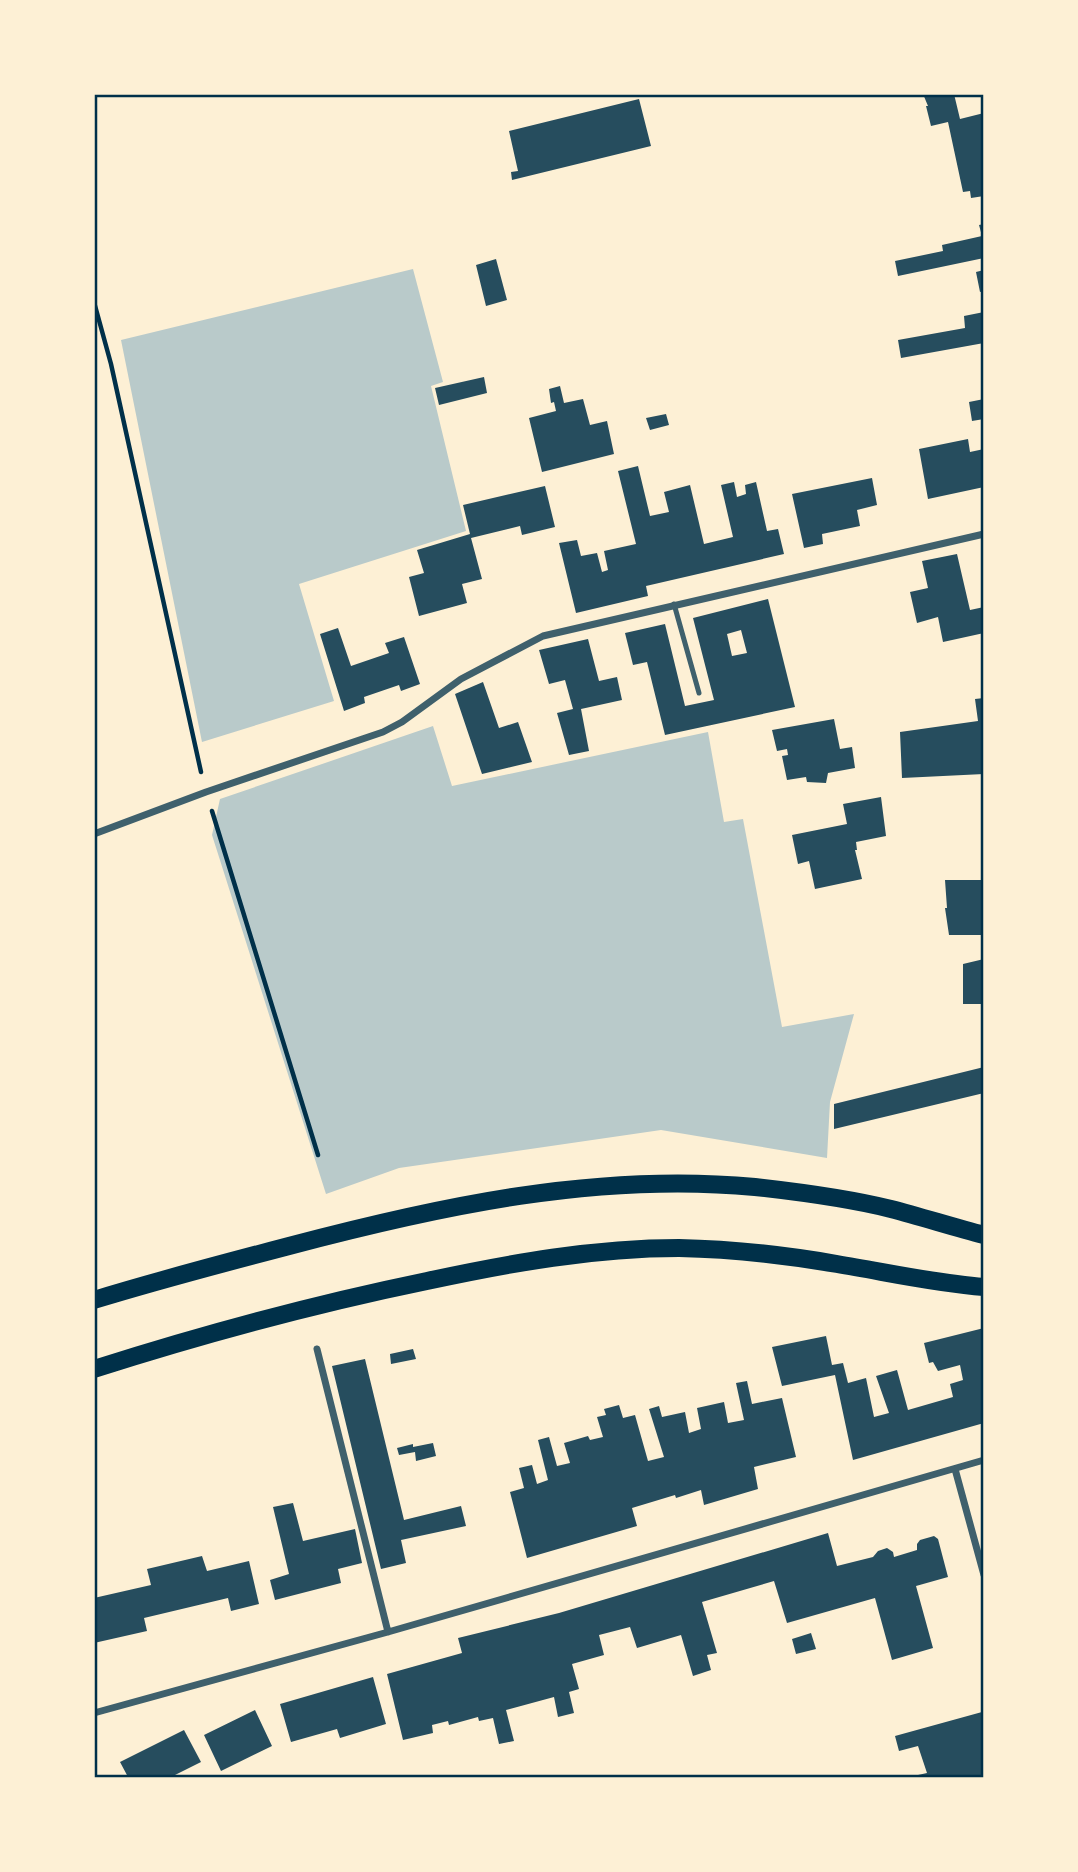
<svg xmlns="http://www.w3.org/2000/svg" width="1078" height="1872" viewBox="0 0 1078 1872" font-family="'Fira Sans',sans-serif">
	<rect width="100%" height="100%" fill="#fdf0d5"/>
	<path fill="#b9caca" d="M 413,269 L 443,382 L 431,386 L 466,531 L 299,584 L 334,701 L 202,742 L 121,340 Z
		M 433,726 L 452,786 L 708,732 L 724,822 L 743,819 L 782,1027 L 854,1014 L 830,1102 L 827,1158 L 661,1130 L 399,1168 L 326,1194 L 212,835 L 220,799 Z"/>
	<path fill="#264d5e" fill-rule="evenodd" d="M 923,94 L 954,94 L 960,119 L 984,113 L 984,196 L 971,198 L 970,191 L 963,192 L 948,122 L 931,126 L 926,106 L 928,106 Z
		M 639,99 L 651,146 L 512,180 L 511,172 L 518,171 L 509,131 Z
		M 984,224 L 984,258 L 898,276 L 895,261 L 943,251 L 942,245 L 982,236 L 979,225 Z
		M 496,259 L 507,300 L 486,306 L 476,265 Z
		M 984,270 L 984,291 L 980,292 L 976,272 Z
		M 984,312 L 984,343 L 901,358 L 898,340 L 965,328 L 964,316 Z
		M 484,377 L 487,393 L 439,405 L 435,388 Z
		M 560,386 L 564,403 L 583,399 L 590,425 L 607,421 L 614,454 L 542,472 L 529,418 L 556,411 L 554,402 L 551,403 L 549,389 Z
		M 984,399 L 984,419 L 972,421 L 969,402 Z
		M 666,414 L 669,425 L 650,430 L 646,418 Z
		M 968,439 L 970,452 L 984,449 L 984,487 L 928,499 L 919,449 Z
		M 638,466 L 650,516 L 669,512 L 664,492 L 690,485 L 704,544 L 733,537 L 721,485 L 734,482 L 737,497 L 746,494 L 745,485 L 756,482 L 767,531 L 778,529 L 784,554 L 646,586 L 648,596 L 576,613 L 559,543 L 577,540 L 581,556 L 597,553 L 602,572 L 608,570 L 604,551 L 636,544 L 618,471 Z
		M 872,478 L 877,505 L 857,510 L 860,526 L 822,534 L 823,544 L 804,548 L 792,494 Z
		M 545,486 L 555,527 L 522,535 L 520,526 L 471,538 L 482,579 L 462,584 L 467,603 L 419,616 L 409,577 L 424,573 L 417,550 L 470,534 L 463,505 Z
		M 957,554 L 970,610 L 984,607 L 984,633 L 943,642 L 938,617 L 917,623 L 910,592 L 928,588 L 922,561 Z
		M 768,599 L 795,707 L 665,735 L 647,662 L 633,665 L 625,633 L 665,624 L 685,706 L 714,700 L 693,618 ZM 741,630 L 747,653 L 732,656 L 727,634 Z
		M 338,628 L 351,666 L 389,653 L 385,643 L 404,637 L 420,684 L 401,691 L 399,685 L 364,697 L 365,703 L 344,711 L 320,634 Z
		M 588,639 L 599,681 L 617,677 L 622,700 L 581,709 L 589,751 L 569,755 L 557,713 L 573,709 L 565,680 L 549,684 L 539,650 Z
		M 483,682 L 499,728 L 518,722 L 532,762 L 482,774 L 455,694 Z
		M 984,698 L 984,774 L 902,778 L 900,732 L 978,721 L 975,699 Z
		M 834,719 L 840,749 L 852,747 L 855,768 L 828,773 L 826,783 L 807,782 L 806,777 L 787,780 L 782,756 L 788,755 L 787,749 L 777,751 L 772,730 Z
		M 881,797 L 886,836 L 856,842 L 857,850 L 855,850 L 862,879 L 815,889 L 809,861 L 798,864 L 792,835 L 847,824 L 843,804 Z
		M 945,880 L 984,880 L 984,935 L 949,935 L 945,908 L 947,908 Z
		M 984,959 L 984,1004 L 963,1004 L 963,964 Z
		M 984,1067 L 984,1093 L 834,1129 L 834,1104 Z
		M 984,1328 L 984,1423 L 853,1460 L 835,1375 L 782,1386 L 772,1347 L 826,1336 L 832,1365 L 843,1363 L 848,1383 L 866,1378 L 874,1417 L 889,1413 L 876,1376 L 897,1370 L 908,1410 L 953,1397 L 950,1384 L 963,1380 L 960,1365 L 938,1371 L 933,1362 L 929,1363 L 924,1343 Z
		M 413,1349 L 416,1359 L 391,1364 L 390,1354 Z
		M 365,1359 L 404,1520 L 461,1506 L 466,1526 L 401,1540 L 406,1563 L 381,1569 L 332,1366 Z
		M 747,1381 L 752,1404 L 782,1398 L 796,1457 L 754,1467 L 758,1489 L 704,1505 L 701,1490 L 676,1498 L 675,1495 L 632,1508 L 637,1526 L 527,1558 L 510,1492 L 524,1488 L 519,1468 L 532,1465 L 537,1484 L 548,1480 L 538,1440 L 549,1437 L 557,1466 L 570,1463 L 564,1443 L 588,1436 L 590,1440 L 603,1437 L 597,1417 L 606,1415 L 604,1409 L 619,1405 L 623,1418 L 635,1415 L 648,1461 L 664,1457 L 649,1409 L 659,1406 L 662,1417 L 685,1412 L 689,1433 L 701,1429 L 697,1408 L 724,1402 L 728,1423 L 744,1420 L 736,1383 Z
		M 433,1443 L 436,1456 L 416,1461 L 415,1452 L 399,1455 L 397,1448 L 413,1444 L 413,1447 Z
		M 293,1503 L 303,1541 L 355,1529 L 362,1563 L 338,1569 L 341,1583 L 275,1600 L 270,1580 L 289,1574 L 273,1507 Z
		M 828,1533 L 837,1566 L 873,1557 L 878,1551 L 887,1548 L 893,1552 L 894,1557 L 917,1550 L 917,1544 L 920,1540 L 934,1536 L 938,1539 L 948,1577 L 916,1586 L 933,1648 L 892,1660 L 875,1598 L 787,1623 L 774,1581 L 702,1602 L 717,1653 L 707,1655 L 711,1670 L 693,1676 L 681,1635 L 637,1648 L 630,1627 L 599,1635 L 604,1655 L 572,1664 L 579,1689 L 569,1692 L 574,1713 L 558,1717 L 554,1697 L 506,1710 L 514,1741 L 499,1744 L 493,1718 L 479,1721 L 478,1717 L 449,1725 L 448,1721 L 432,1725 L 433,1733 L 403,1740 L 387,1674 L 462,1653 L 458,1638 L 559,1613 Z
		M 202,1556 L 207,1571 L 249,1561 L 259,1604 L 231,1611 L 228,1598 L 144,1618 L 147,1631 L 94,1643 L 94,1598 L 151,1585 L 147,1569 Z
		M 811,1633 L 816,1649 L 796,1654 L 792,1639 Z
		M 373,1677 L 386,1724 L 340,1738 L 337,1729 L 291,1742 L 280,1704 Z
		M 255,1710 L 272,1746 L 221,1771 L 204,1735 Z
		M 982,1712 L 984,1777 L 918,1777 L 918,1775 L 927,1773 L 918,1746 L 899,1751 L 895,1736 Z
		M 184,1730 L 201,1762 L 171,1777 L 128,1777 L 120,1762 Z"/>
	<g fill="none" stroke-linecap="round" stroke-linejoin="round">
		<path stroke="#003049" stroke-width="4.5" d="M 94,302 L 111,364 L 201,772
			M 212,811 L 318,1155"/>
		<path stroke="#3f606c" stroke-width="5" d="M 674,604 L 699,693"/>
		<path stroke="#3f606c" stroke-width="7" d="M 94,834 L 206,792 L 383,732 L 402,722 L 461,679 L 543,636 L 984,534
			M 317,1349 L 388,1632
			M 955,1469 L 984,1575
			M 94,1713 L 388,1632 L 984,1460"/>
		<path stroke="#003049" stroke-width="18" d="M 94,1300 C 159,1280 224,1263 289,1246 C 440,1206 598,1172 755,1187 C 800,1192 847,1198 891,1209 C 922,1217 953,1227 984,1235
			M 94,1369 C 204,1334 315,1304 427,1281 C 511,1263 594,1248 679,1248 C 732,1249 785,1255 837,1264 C 886,1272 934,1283 984,1287"/>
	</g>
	<rect width="1078" height="1872" fill="none" stroke="#fdf0d5" stroke-width="192"/>
	<rect x="96" y="96" width="886" height="1680" fill="none" stroke="#003049" stroke-width="2.5"/>
</svg>
